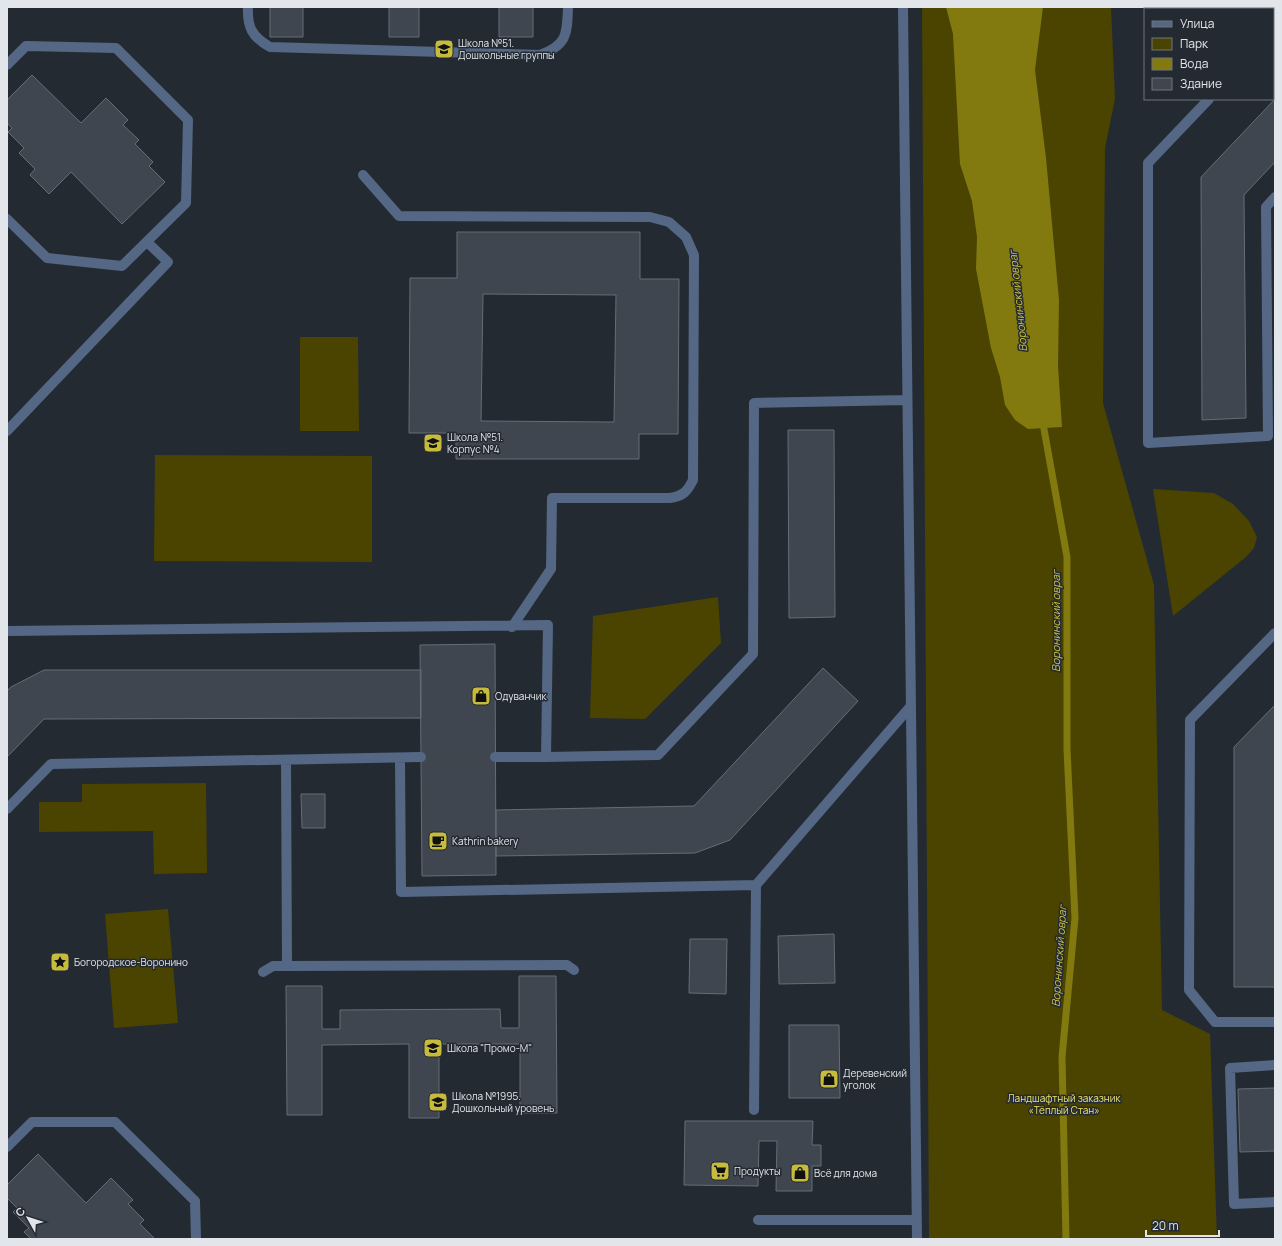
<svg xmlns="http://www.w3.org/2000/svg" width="1282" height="1246" viewBox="0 0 1282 1246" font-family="Manrope,sans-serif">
	<rect width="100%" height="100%" fill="#242a32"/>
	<path fill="#4a4400" d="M 922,7 L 1111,7 L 1115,99 L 1105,148 L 1103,403 L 1154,585 L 1162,1010 L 1210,1034 L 1217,1239 L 929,1239 Z
		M 300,337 L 358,337 L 359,431 L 300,431 Z
		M 155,455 L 372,456 L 372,562 L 154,561 Z
		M 1153,489 L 1214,493 L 1233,504 L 1249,521 L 1257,537 L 1254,548 L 1246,557 L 1173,616 Z
		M 718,597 L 721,643 L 645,719 L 590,718 L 593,616 Z
		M 206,783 L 207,873 L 154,874 L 153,831 L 39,832 L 39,802 L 82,802 L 82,784 Z
		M 168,909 L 178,1023 L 114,1028 L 105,914 Z"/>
	<path fill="#837a0f" d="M 946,7 L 1043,7 L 1035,70 L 1046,158 L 1059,300 L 1058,366 L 1062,427 L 1028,429 L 1015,420 L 1005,405 L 1000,377 L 991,348 L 976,269 L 977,237 L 972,201 L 960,164 L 953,34 Z"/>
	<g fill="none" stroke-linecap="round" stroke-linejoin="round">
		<path stroke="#837a0f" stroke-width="7" d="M 1042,418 L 1067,557 L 1067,749 L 1075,918 L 1062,1057 L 1066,1239"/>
	</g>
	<path fill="#40464f" stroke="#666d76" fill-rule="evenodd" d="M 270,7 L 303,7 L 303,37 L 270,37 Z
		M 389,7 L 419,7 L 419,37 L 389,37 Z
		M 499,7 L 533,7 L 533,37 L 499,37 Z
		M 32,75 L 81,123 L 106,98 L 128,120 L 123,125 L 139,140 L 135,144 L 153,162 L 149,166 L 165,182 L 122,224 L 71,172 L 49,194 L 30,175 L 35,169 L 19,153 L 24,148 L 8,132 L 12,128 L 7,123 L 7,100 Z
		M 1275,99 L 1275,162 L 1244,195 L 1246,418 L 1202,420 L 1201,177 Z
		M 457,232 L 640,232 L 640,279 L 679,279 L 678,434 L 639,434 L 639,459 L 456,459 L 456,433 L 409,433 L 410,278 L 457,278 ZM 483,294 L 616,295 L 614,422 L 481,421 Z
		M 788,430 L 834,430 L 835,617 L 789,618 Z
		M 495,644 L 496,875 L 422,876 L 420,645 Z
		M 823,668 L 858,701 L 730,840 L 695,853 L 496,856 L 496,810 L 694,806 Z
		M 44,670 L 421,670 L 421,718 L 44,719 L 7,757 L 7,691 L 11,687 Z
		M 1275,705 L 1275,987 L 1234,987 L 1234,747 Z
		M 301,794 L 325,794 L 325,828 L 302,828 Z
		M 834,934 L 835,983 L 779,984 L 778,936 Z
		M 690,939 L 727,939 L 726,994 L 689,993 Z
		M 519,976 L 556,976 L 557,1113 L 520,1113 L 520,1044 L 439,1044 L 439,1118 L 409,1118 L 409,1044 L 322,1045 L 322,1115 L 287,1115 L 286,986 L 322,986 L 322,1029 L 340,1029 L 340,1010 L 500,1009 L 501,1028 L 519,1028 Z
		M 789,1025 L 839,1025 L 840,1098 L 789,1098 Z
		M 1275,1088 L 1275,1151 L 1240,1152 L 1238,1089 Z
		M 685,1121 L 813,1121 L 812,1145 L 821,1145 L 821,1166 L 812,1166 L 812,1191 L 776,1191 L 777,1141 L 759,1141 L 758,1186 L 684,1185 Z
		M 38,1154 L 86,1203 L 111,1178 L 133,1200 L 128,1204 L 144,1220 L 140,1224 L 155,1239 L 31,1239 L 24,1232 L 29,1228 L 13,1212 L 17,1208 L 7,1198 L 7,1185 Z"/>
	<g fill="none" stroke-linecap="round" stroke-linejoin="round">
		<path stroke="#40464e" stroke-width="10" stroke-dasharray="10 5" stroke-linecap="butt" d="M 421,757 L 495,757"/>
		<path stroke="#546785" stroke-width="10" d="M 248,7 C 247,27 252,37 270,47 L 540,55 C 568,45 567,33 568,7
			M 903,7 L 917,1239
			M 1273,31 L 1275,29
			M 7,65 L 26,46 L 116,48 L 188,120 L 186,203 L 122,266 L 47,258 L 7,219
			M 1209,99 L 1148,163 L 1148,443 L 1268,436 L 1266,207 L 1275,197
			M 363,175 L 399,216 L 650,217 L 669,222 L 686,237 L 694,255 L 693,480 C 687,492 683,496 670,498 L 552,498 L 551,569 L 512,627
			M 7,431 L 168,262 L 147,242
			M 7,631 L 548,625 L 546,757 L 658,755 L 753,654 L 754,403 L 907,400
			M 1275,633 L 1190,720 L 1189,990 L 1215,1022 L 1275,1022
			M 495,757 L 546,757
			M 400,759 L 401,892 L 756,885 L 910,707
			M 7,809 L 51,764 L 421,757
			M 287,966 L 559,965 L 567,965 L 574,970
			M 263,972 L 273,966 L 287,966 L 286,760
			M 1275,1065 L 1230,1068 L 1234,1204 L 1275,1202
			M 754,1110 L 756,885
			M 7,1147 L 32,1122 L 115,1122 L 195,1201 L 196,1239
			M 758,1220 L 916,1220"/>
	</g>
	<defs>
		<symbol id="school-square" viewBox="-11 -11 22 22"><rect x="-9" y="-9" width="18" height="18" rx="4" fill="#c7bb3c" stroke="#242a32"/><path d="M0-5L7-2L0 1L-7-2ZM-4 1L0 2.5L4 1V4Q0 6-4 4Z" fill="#111"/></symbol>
		<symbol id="shop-square" viewBox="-11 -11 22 22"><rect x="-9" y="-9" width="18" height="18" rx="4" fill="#c7bb3c" stroke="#242a32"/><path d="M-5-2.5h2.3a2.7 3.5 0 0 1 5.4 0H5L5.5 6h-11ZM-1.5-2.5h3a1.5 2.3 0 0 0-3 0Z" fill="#111"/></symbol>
		<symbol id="cafe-square" viewBox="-11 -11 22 22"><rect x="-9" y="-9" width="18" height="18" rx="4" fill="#c7bb3c" stroke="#242a32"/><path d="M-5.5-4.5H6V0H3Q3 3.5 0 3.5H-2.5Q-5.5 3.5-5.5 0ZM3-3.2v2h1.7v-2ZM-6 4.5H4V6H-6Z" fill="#111"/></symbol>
		<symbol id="sight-square" viewBox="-11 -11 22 22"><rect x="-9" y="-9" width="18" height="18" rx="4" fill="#c7bb3c" stroke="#242a32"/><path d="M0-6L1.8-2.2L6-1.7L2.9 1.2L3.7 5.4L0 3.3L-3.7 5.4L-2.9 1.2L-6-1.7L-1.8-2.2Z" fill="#111"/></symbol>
		<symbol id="supermarket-square" viewBox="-11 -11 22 22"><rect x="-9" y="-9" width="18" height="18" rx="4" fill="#c7bb3c" stroke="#242a32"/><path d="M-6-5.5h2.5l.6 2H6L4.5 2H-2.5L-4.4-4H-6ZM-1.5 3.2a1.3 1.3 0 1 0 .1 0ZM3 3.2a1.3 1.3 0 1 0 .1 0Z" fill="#111"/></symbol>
	</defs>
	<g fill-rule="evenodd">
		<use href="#school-square" x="433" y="38" width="22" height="22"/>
		<use href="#school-square" x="422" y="432" width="22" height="22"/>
		<use href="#shop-square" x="470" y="685" width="22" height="22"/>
		<use href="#cafe-square" x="427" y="830" width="22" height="22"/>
		<use href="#sight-square" x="49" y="951" width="22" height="22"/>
		<use href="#school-square" x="422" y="1037" width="22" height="22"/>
		<use href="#shop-square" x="818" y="1068" width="22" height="22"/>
		<use href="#school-square" x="427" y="1091" width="22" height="22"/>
		<use href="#supermarket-square" x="709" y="1160" width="22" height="22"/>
		<use href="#shop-square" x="789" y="1162" width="22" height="22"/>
	</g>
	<g text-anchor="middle" stroke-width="3" stroke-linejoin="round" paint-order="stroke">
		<g font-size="10" fill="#e2e6eb" stroke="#242a32" text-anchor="start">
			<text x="458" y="47">Школа №51.<tspan x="458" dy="12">Дошкольные группы</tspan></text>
			<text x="447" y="441">Школа №51.<tspan x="447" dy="12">Корпус №4</tspan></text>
			<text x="495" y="700">Одуванчик</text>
			<text x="452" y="845">Kathrin bakery</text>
			<text x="74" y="966">Богородское-Воронино</text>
			<text x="447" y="1052">Школа "Промо-М"</text>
			<text x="843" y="1077">Деревенский<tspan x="843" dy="12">уголок</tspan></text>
			<text x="452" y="1100">Школа №1995.<tspan x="452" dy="12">Дошкольный уровень</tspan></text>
			<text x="734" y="1175">Продукты</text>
			<text x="814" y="1177">Всё для дома</text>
		</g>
		<g font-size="10" fill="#f0e467" stroke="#242a32">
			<text x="1064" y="1102">Ландшафтный заказник<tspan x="1064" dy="12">«Тёплый Стан»</tspan></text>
		</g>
		<g font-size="11" font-style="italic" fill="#cfc341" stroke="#242a32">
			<text transform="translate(1018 301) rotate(-96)" y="4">Воронинский овраг</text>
			<text transform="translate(1056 621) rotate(-90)" y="4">Воронинский овраг</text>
			<text transform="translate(1059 956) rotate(-86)" y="4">Воронинский овраг</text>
		</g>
	</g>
	<rect width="1282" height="1246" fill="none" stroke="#e2e6eb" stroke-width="16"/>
	<rect x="1144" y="8" width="130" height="92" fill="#242a32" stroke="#70757c"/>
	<rect x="1152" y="21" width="20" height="6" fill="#546785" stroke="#70757c"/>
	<text x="1180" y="28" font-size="12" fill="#e2e6eb">Улица</text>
	<rect x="1152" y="38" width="20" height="12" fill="#4a4400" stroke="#70757c"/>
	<text x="1180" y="48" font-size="12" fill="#e2e6eb">Парк</text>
	<rect x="1152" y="58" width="20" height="12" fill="#837a0f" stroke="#70757c"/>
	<text x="1180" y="68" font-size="12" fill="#e2e6eb">Вода</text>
	<rect x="1152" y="78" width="20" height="12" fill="#40464f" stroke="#70757c"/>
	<text x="1180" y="88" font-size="12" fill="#e2e6eb">Здание</text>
	<g transform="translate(28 1218) rotate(309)" stroke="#242a32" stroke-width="3" paint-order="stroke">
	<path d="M0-3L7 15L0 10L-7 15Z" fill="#e2e6eb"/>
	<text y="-6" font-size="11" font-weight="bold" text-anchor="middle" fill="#e2e6eb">С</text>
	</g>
	<path d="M1146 1230v6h73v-6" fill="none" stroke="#e2e6eb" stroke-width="2"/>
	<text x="1152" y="1230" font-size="12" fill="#e2e6eb" stroke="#242a32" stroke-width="3" paint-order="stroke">20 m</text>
</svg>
